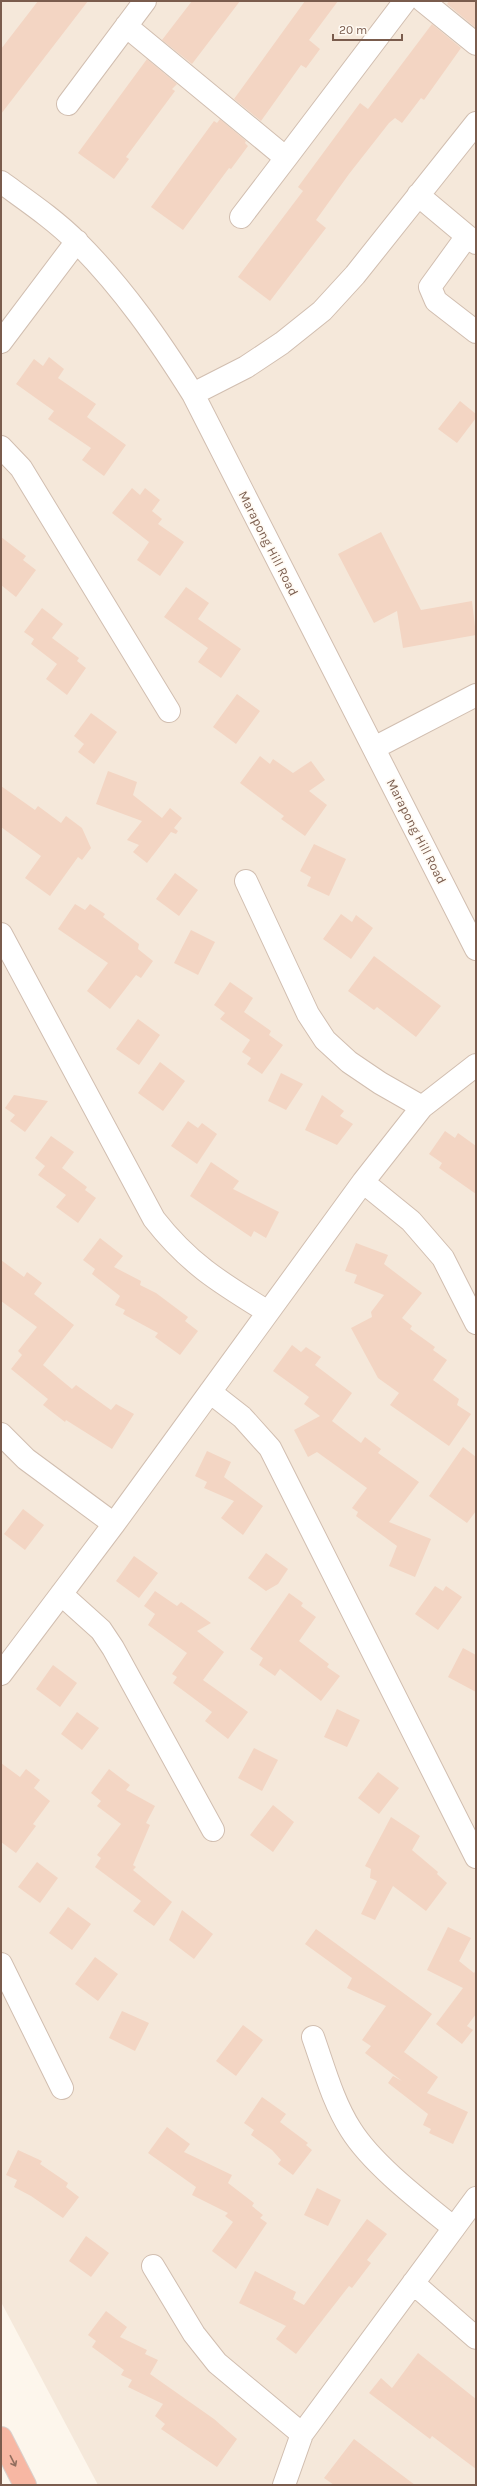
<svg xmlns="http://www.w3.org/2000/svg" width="477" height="2486" viewBox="0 0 477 2486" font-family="Karla,sans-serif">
	<rect width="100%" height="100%" fill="#fdf6ec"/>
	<path fill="#f5e8da" d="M 1,1 L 476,1 L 476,2485 L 98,2485 L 1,2302 Z"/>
	<path fill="#f3d5c3" d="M 38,1 L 88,1 L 1,114 L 1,49 Z
		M 192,1 L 240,1 L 192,64 L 162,40 Z
		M 305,1 L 338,1 L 309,40 L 320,49 L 306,68 L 301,65 L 261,121 L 234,99 Z
		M 449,1 L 476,1 L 476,28 L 447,4 Z
		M 432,24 L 461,48 L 424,100 L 421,98 L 402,123 L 395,118 L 389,123 L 349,174 L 316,220 L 326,228 L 270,301 L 238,277 L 303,191 L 298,187 L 360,103 L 368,109 Z
		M 147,59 L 177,84 L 172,89 L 175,91 L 126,157 L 129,159 L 114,179 L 78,153 Z
		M 220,119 L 246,141 L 245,143 L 248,146 L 231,169 L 229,168 L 183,230 L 151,207 L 214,121 L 217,123 Z
		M 49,357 L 64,369 L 58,378 L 96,404 L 87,417 L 126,445 L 104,476 L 82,460 L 91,448 L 48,419 L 54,411 L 16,384 L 34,359 L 43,366 Z
		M 460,401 L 476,414 L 476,418 L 457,443 L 438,429 Z
		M 132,488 L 140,495 L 145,488 L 160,500 L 152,511 L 162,519 L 158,524 L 184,542 L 160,576 L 137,560 L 149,542 L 112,513 Z
		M 381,532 L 421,610 L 472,601 L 476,635 L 403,648 L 397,611 L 374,623 L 338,554 Z
		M 1,537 L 26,556 L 23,560 L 36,570 L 16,597 L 1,585 Z
		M 186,587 L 209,603 L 198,619 L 241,649 L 221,678 L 198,662 L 208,648 L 164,617 Z
		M 42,608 L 63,624 L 52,638 L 79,658 L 77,661 L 86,668 L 67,695 L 46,679 L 57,664 L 31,644 L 34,639 L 24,632 Z
		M 237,694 L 260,711 L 236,744 L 213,727 Z
		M 91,713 L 117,732 L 94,764 L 78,752 L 84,744 L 74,736 Z
		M 260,756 L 270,764 L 273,759 L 293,773 L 311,761 L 325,780 L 309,791 L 327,805 L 305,836 L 281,819 L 284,816 L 240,783 Z
		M 108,771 L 137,782 L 133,795 L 162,818 L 170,808 L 182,818 L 174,828 L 178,831 L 176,834 L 171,832 L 147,863 L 133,852 L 139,845 L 127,840 L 142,821 L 96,804 Z
		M 1,786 L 35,810 L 38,806 L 61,823 L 66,816 L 82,828 L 91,848 L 82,860 L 78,857 L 50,896 L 25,878 L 41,856 L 1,827 Z
		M 314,844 L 346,859 L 329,896 L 307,886 L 311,877 L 300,871 Z
		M 175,873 L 198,890 L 179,916 L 156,899 Z
		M 75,904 L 85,910 L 90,904 L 105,914 L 103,917 L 139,944 L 138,949 L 153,961 L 141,978 L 136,975 L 110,1009 L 87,991 L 108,963 L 58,929 Z
		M 341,914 L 352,922 L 356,915 L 373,928 L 351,959 L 323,939 Z
		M 191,930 L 215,942 L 198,975 L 174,963 Z
		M 374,956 L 441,1006 L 416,1037 L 377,1007 L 374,1010 L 348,991 Z
		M 230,982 L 253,998 L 244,1012 L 271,1031 L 269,1035 L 283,1045 L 262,1074 L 247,1064 L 251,1058 L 242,1052 L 250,1040 L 220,1019 L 225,1013 L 214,1005 Z
		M 138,1019 L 160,1035 L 139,1065 L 116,1049 Z
		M 160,1062 L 185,1081 L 163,1111 L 138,1093 Z
		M 281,1073 L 303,1084 L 286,1110 L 268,1101 Z
		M 14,1095 L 48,1101 L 25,1132 L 10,1121 L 15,1115 L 5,1108 Z
		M 322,1095 L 344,1111 L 340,1116 L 353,1124 L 337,1145 L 305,1130 Z
		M 188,1121 L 198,1128 L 202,1123 L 217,1134 L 197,1164 L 171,1146 Z
		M 445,1131 L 455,1138 L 458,1133 L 476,1146 L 476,1194 L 439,1168 L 442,1163 L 429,1154 Z
		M 51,1136 L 74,1152 L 62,1168 L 87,1187 L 85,1190 L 96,1198 L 78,1223 L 56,1207 L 66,1195 L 38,1175 L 45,1166 L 35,1158 Z
		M 211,1162 L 239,1181 L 233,1189 L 279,1212 L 266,1238 L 254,1231 L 251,1237 L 190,1196 Z
		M 100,1238 L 123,1256 L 114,1267 L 141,1281 L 140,1285 L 156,1293 L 188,1317 L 185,1321 L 198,1331 L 180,1355 L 155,1337 L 158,1333 L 123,1314 L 125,1310 L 115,1305 L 120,1296 L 92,1274 L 95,1269 L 83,1260 Z
		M 356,1243 L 388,1255 L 384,1264 L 422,1293 L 402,1318 L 412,1326 L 410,1329 L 435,1347 L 433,1350 L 447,1360 L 433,1380 L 459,1399 L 457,1405 L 471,1414 L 449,1446 L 390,1405 L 399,1393 L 378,1378 L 351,1328 L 372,1317 L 371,1312 L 384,1295 L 354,1283 L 357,1275 L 345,1271 Z
		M 1,1260 L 24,1277 L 27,1272 L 42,1283 L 34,1294 L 74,1325 L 43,1365 L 72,1389 L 76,1385 L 111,1410 L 116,1404 L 134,1414 L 112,1449 L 66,1420 L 65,1422 L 43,1405 L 48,1399 L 11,1369 L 22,1355 L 18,1351 L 37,1327 L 1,1301 Z
		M 292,1345 L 301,1352 L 306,1347 L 321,1357 L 315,1365 L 352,1393 L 332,1421 L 361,1443 L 365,1437 L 381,1449 L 378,1453 L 419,1482 L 389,1522 L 431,1539 L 415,1577 L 389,1566 L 397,1546 L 356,1516 L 358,1512 L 352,1508 L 367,1488 L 317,1452 L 308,1457 L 294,1430 L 320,1416 L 304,1404 L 309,1397 L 273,1371 Z
		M 463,1447 L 476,1457 L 476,1511 L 467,1523 L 429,1496 Z
		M 207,1451 L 231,1462 L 224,1477 L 263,1506 L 243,1535 L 221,1518 L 234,1501 L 204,1488 L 207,1482 L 195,1476 Z
		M 23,1509 L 44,1525 L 25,1550 L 4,1534 Z
		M 266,1553 L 288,1569 L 278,1584 L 266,1591 L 248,1578 Z
		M 134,1556 L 158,1573 L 139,1598 L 116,1581 Z
		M 435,1586 L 443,1591 L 446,1586 L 462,1597 L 438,1630 L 415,1614 Z
		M 155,1591 L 177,1606 L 181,1602 L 211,1623 L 197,1631 L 224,1652 L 203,1680 L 248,1712 L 228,1739 L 205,1721 L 212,1712 L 173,1683 L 177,1677 L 172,1674 L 187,1653 L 148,1625 L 155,1614 L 144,1606 Z
		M 289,1593 L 303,1603 L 301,1606 L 316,1617 L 299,1641 L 329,1664 L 327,1667 L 340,1676 L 321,1701 L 280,1669 L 275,1676 L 259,1665 L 263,1658 L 250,1649 Z
		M 463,1648 L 476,1655 L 476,1692 L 448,1677 Z
		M 53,1665 L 77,1683 L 60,1707 L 36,1689 Z
		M 337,1709 L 360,1720 L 347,1747 L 324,1737 Z
		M 77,1712 L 99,1728 L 82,1750 L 61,1734 Z
		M 254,1748 L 278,1760 L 262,1791 L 238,1778 Z
		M 1,1763 L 20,1777 L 26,1769 L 40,1780 L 34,1788 L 50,1801 L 33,1824 L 36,1826 L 16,1853 L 1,1842 Z
		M 109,1769 L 130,1785 L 126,1790 L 155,1806 L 146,1823 L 150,1825 L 133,1865 L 136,1867 L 133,1870 L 172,1902 L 154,1926 L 133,1911 L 141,1901 L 95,1867 L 101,1858 L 97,1855 L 121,1824 L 97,1806 L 101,1801 L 91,1793 Z
		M 378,1772 L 399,1788 L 379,1814 L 358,1798 Z
		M 273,1805 L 294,1822 L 273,1852 L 250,1835 Z
		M 391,1817 L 420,1836 L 412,1850 L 438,1872 L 437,1874 L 447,1883 L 426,1911 L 393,1886 L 375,1920 L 361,1914 L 377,1881 L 370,1878 L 371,1869 L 365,1866 Z
		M 37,1862 L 58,1878 L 40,1903 L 18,1887 Z
		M 68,1907 L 91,1924 L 72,1950 L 49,1933 Z
		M 182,1910 L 213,1934 L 194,1959 L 169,1940 Z
		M 448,1927 L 471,1938 L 459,1961 L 474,1973 L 476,1970 L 476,2014 L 467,2026 L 473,2030 L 462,2044 L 436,2024 L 463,1988 L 427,1970 Z
		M 316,1929 L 432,2014 L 404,2052 L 438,2077 L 427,2093 L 468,2112 L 453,2144 L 429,2133 L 431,2129 L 423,2125 L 428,2114 L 388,2083 L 393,2076 L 402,2081 L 365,2053 L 371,2046 L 362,2040 L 386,2006 L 347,1988 L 352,1978 L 305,1944 Z
		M 95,1957 L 118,1974 L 98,2001 L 75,1984 Z
		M 122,2011 L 149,2023 L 135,2051 L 109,2038 Z
		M 243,2025 L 263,2040 L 236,2076 L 216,2061 Z
		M 262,2097 L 286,2114 L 280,2122 L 308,2143 L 306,2145 L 312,2150 L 293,2175 L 278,2164 L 281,2160 L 272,2150 L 251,2135 L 254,2130 L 244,2123 Z
		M 167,2127 L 190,2144 L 184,2152 L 232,2175 L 228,2183 L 254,2203 L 252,2206 L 263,2215 L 260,2218 L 267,2223 L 236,2269 L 212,2251 L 233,2222 L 225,2216 L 228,2213 L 192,2195 L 196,2187 L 148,2153 Z
		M 18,2150 L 42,2161 L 40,2164 L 68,2183 L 66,2187 L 79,2197 L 63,2218 L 31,2196 L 14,2187 L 17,2180 L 6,2175 Z
		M 317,2188 L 341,2200 L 328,2226 L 304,2215 Z
		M 367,2219 L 387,2234 L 367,2260 L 371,2263 L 352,2288 L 349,2286 L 296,2354 L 276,2339 L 286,2326 L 239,2303 L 255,2271 L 296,2292 L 293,2299 L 304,2305 Z
		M 86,2236 L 109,2253 L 91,2277 L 69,2261 Z
		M 106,2311 L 127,2327 L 120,2337 L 147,2350 L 145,2354 L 158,2360 L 150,2374 L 214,2419 L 237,2439 L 217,2467 L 161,2429 L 165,2424 L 155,2416 L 163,2404 L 128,2387 L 132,2380 L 121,2375 L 124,2370 L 92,2347 L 96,2341 L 88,2335 Z
		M 418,2353 L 476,2399 L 476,2469 L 432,2436 L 430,2439 L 369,2393 L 381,2378 L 392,2388 Z
		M 354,2439 L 415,2485 L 334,2485 L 324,2478 Z"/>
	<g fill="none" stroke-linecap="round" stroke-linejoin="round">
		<defs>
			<path id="minor" d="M 423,1 L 476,44
				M 126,26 L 286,158 L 405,1
				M 68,104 L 145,1
				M 1,182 C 27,201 54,219 77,242 C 123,288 159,340 193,394 L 476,949
				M 418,195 L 467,236
				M 241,217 L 286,158
				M 476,243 L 467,236 L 430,287 L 436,301 L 476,332
				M 1,342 L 77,241
				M 193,394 L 246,367 L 282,343 L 322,311 L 355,275 L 476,123
				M 1,447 L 21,468 L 169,711
				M 374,748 L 476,695
				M 246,881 L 308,1014 L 325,1040 L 349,1062 L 380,1083 L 422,1107
				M 1,934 L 154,1219 C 189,1264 221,1283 268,1312
				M 363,1182 L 411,1221 L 443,1258 L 476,1323
				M 210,1392 L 242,1417 L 270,1448 L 476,1857
				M 1,1434 L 26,1459 L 114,1524
				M 61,1594 L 101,1630 L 113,1648 L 213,1830
				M 1,1674 L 114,1524 L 363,1182 L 422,1107 L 476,1065
				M 1,1964 L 62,2088
				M 313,2037 C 324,2068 333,2102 351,2130 C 373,2165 422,2202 454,2228
				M 153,2266 L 194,2334 L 217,2363 L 302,2434
				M 413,2283 L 476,2338
				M 284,2485 L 302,2434 L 476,2198"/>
			<path id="highway" d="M 1,2438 L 25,2485"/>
		</defs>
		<use href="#minor" stroke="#d1beb0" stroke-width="24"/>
		<use href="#highway" stroke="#dad1cd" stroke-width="24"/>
		<use href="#minor" stroke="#fff" stroke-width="22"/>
		<use href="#highway" stroke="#f7b7a3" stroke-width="22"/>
	</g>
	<defs><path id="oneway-shaft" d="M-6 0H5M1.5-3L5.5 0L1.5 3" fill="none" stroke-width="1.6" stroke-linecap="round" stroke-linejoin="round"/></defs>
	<use stroke="#936e5e" href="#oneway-shaft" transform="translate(13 2461) rotate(63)"/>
	<g text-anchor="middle" stroke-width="3.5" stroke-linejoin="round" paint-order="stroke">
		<g font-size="13" fill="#7a5c4d" stroke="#fffaf3">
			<text transform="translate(269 543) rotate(63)" y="5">Marapong Hill Road</text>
			<text transform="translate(417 831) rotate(63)" y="5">Marapong Hill Road</text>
		</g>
	</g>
	<rect width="477" height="2486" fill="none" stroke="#7a5c4d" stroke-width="4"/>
	<path d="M333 34v6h69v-6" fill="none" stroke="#7a5c4d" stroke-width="2"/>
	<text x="339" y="34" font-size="12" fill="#7a5c4d" stroke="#fffaf3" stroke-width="3" paint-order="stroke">20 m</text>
</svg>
